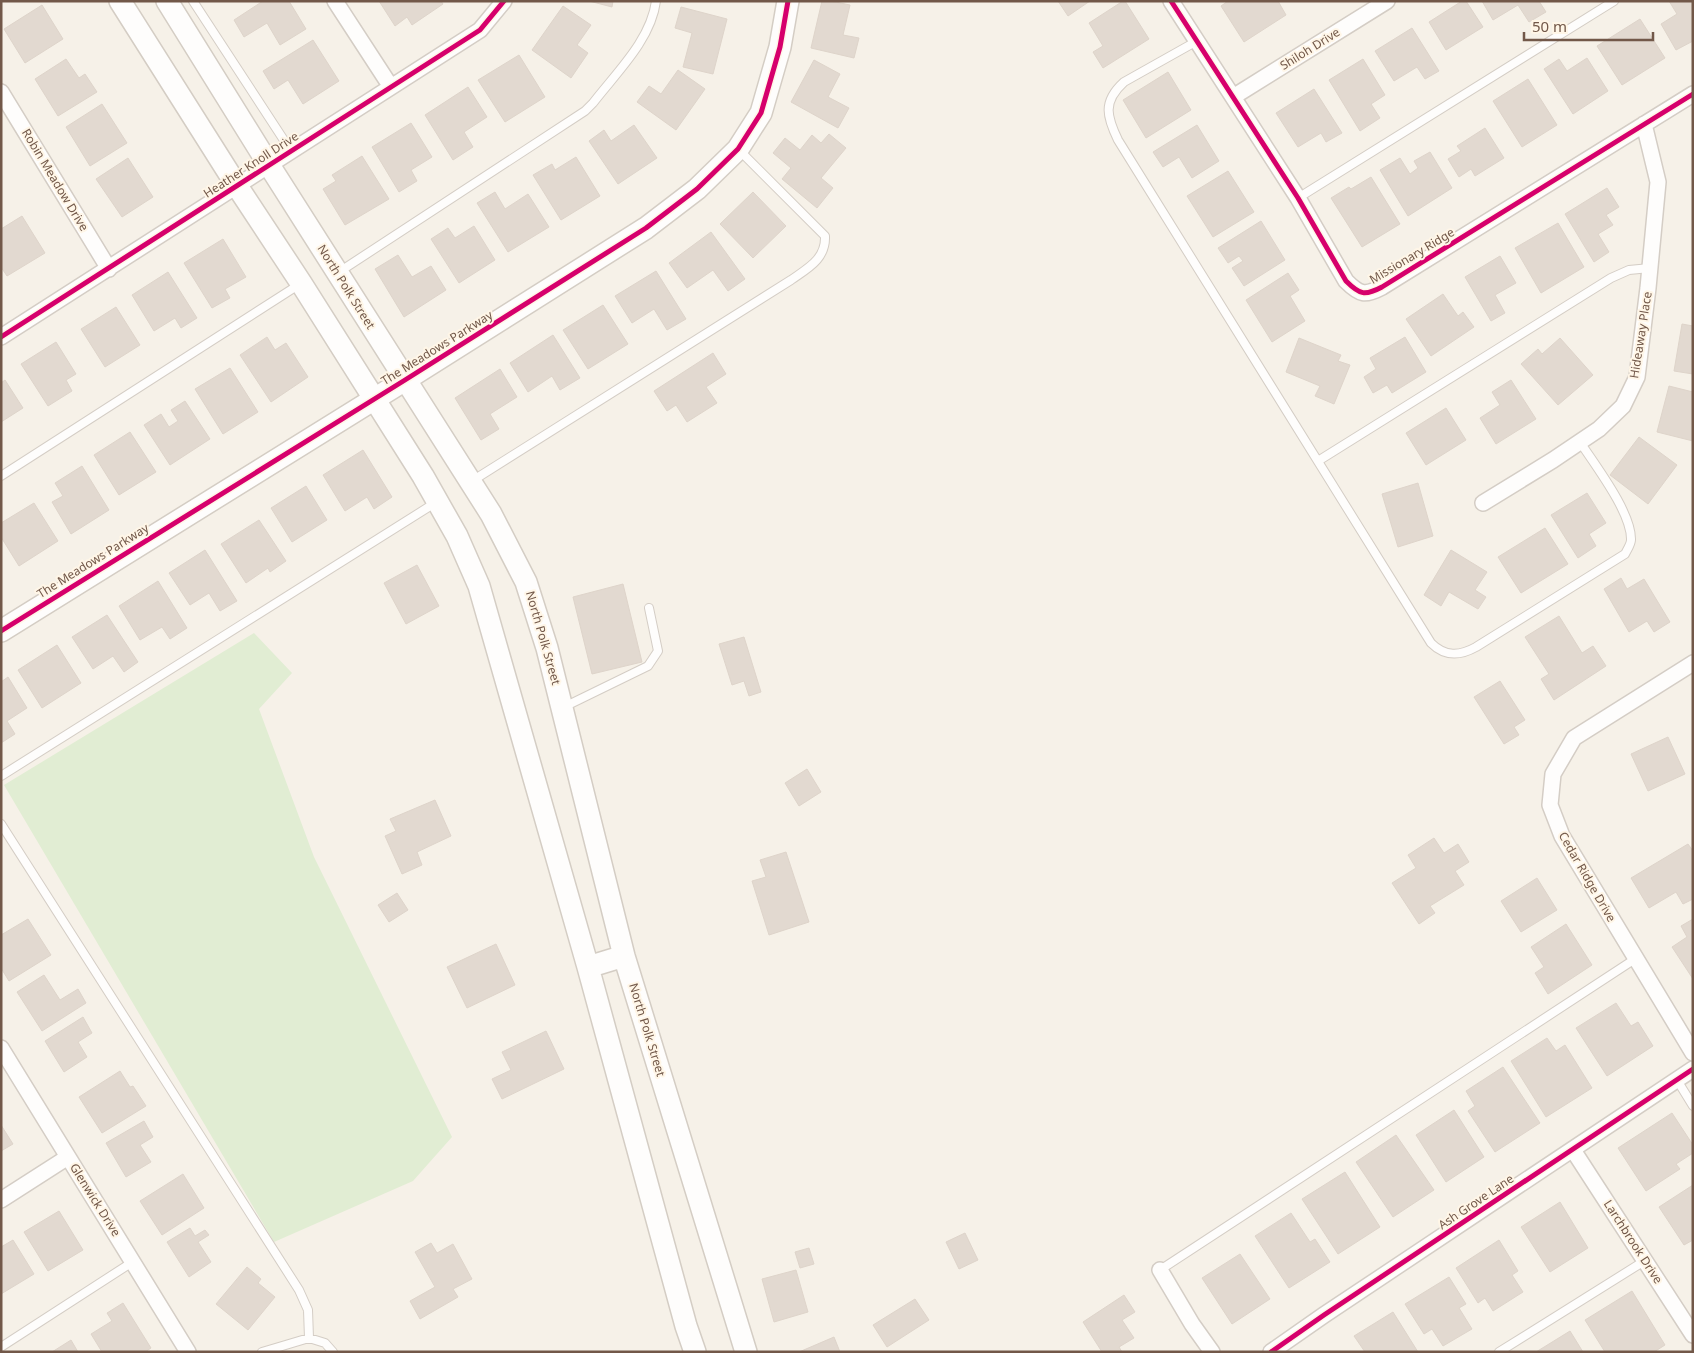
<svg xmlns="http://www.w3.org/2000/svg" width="1694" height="1353" viewBox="0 0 1694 1353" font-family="'Noto Sans',sans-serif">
	<rect width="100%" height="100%" fill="#f6f1e8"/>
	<path fill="#e1edd3" d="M 254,633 L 292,673 L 259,709 L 314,857 L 452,1137 L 413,1181 L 274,1242 L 4,785 Z"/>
	<path fill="#e2d9d0" stroke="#ded4ca" d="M 263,1 L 289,1 L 306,29 L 280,45 L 267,23 L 244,37 L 234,20 Z
		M 379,1 L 441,1 L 443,4 L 412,25 L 407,17 L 395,26 Z
		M 589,1 L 613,1 L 612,7 Z
		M 822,1 L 831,1 L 850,5 L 843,35 L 859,38 L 854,58 L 811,48 Z
		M 1058,1 L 1090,1 L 1068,16 Z
		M 1123,1 L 1125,1 L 1149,39 L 1103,68 L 1093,52 L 1103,46 L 1089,23 Z
		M 1228,1 L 1278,1 L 1286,15 L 1244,42 L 1221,6 Z
		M 1462,1 L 1466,1 L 1483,27 L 1446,50 L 1429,22 Z
		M 1482,1 L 1539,1 L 1546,12 L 1529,22 L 1518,5 L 1493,20 Z
		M 1669,1 L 1693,1 L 1693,41 L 1676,50 L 1661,24 L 1677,14 Z
		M 42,5 L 63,39 L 25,63 L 4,29 Z
		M 563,6 L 591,25 L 577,45 L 588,53 L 571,78 L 532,50 Z
		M 681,7 L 727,19 L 713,74 L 683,67 L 692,33 L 675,28 Z
		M 1640,19 L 1665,58 L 1622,85 L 1597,46 Z
		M 1412,28 L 1439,71 L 1425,79 L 1417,67 L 1394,81 L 1375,51 Z
		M 313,40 L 339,81 L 303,104 L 288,80 L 274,89 L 263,71 Z
		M 519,55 L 545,97 L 505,122 L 478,80 Z
		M 1587,58 L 1608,91 L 1573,114 L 1544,69 L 1559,59 L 1567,71 Z
		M 66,59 L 79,78 L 85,74 L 97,92 L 58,116 L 35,79 Z
		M 1363,59 L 1385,95 L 1371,104 L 1380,118 L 1360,131 L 1329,80 Z
		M 814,60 L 840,74 L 828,97 L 849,108 L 838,128 L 791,102 Z
		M 678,70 L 705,89 L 676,130 L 637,102 L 649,86 L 661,94 Z
		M 1168,72 L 1191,110 L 1146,138 L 1123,100 Z
		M 1528,79 L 1557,125 L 1522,147 L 1493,101 Z
		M 468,87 L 487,117 L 464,132 L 473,147 L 453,160 L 425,115 Z
		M 1314,89 L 1342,133 L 1326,142 L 1321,133 L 1298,147 L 1276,113 Z
		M 102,104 L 127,143 L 90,166 L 66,127 Z
		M 411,123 L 432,157 L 411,170 L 417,181 L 399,192 L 372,147 Z
		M 634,125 L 657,158 L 618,184 L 589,141 L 604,130 L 611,141 Z
		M 1197,125 L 1219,161 L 1192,178 L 1179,157 L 1163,167 L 1153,152 Z
		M 1485,128 L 1504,158 L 1475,176 L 1471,169 L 1459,177 L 1448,159 L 1461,151 L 1457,146 Z
		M 829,134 L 846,148 L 821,178 L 833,188 L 817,208 L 782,179 L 791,168 L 773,153 L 785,138 L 800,150 L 812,135 L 821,143 Z
		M 1430,152 L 1452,188 L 1408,216 L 1380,170 L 1400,158 L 1410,174 L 1418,168 L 1414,161 Z
		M 362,156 L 389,199 L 345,225 L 323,189 L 336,181 L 332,175 Z
		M 576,157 L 600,196 L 561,220 L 533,175 L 552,164 L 555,170 Z
		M 128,158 L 153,197 L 122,217 L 96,179 Z
		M 1228,171 L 1254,212 L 1213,237 L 1187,196 Z
		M 1371,177 L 1400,224 L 1362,247 L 1331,198 L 1349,187 L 1351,189 Z
		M 1607,188 L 1619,207 L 1606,215 L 1613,225 L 1598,234 L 1609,252 L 1594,262 L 1565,214 Z
		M 495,192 L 505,209 L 528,194 L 549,227 L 508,252 L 477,203 Z
		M 753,192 L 786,226 L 753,258 L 720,224 Z
		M 22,216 L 45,253 L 7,276 L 1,267 L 1,229 Z
		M 1261,221 L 1285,260 L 1244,286 L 1232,268 L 1243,261 L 1239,256 L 1228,263 L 1218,248 Z
		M 1558,223 L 1584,267 L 1541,293 L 1515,248 Z
		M 474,226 L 495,260 L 459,283 L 431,239 L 448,228 L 455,238 Z
		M 711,232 L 745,279 L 728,291 L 713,270 L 687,288 L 669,263 Z
		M 223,239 L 246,277 L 225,289 L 230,298 L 212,308 L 184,263 Z
		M 398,255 L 412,277 L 431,266 L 446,290 L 404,317 L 375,269 Z
		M 1500,256 L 1516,283 L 1495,295 L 1505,313 L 1491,321 L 1465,277 Z
		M 656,271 L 686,319 L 667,330 L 654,309 L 632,323 L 615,296 Z
		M 168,272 L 197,318 L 181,328 L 175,318 L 154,331 L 132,295 Z
		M 1288,273 L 1299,290 L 1290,296 L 1305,321 L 1272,342 L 1246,300 Z
		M 1443,294 L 1458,316 L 1463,312 L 1474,327 L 1431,356 L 1406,319 Z
		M 603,305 L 628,344 L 588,369 L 563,330 Z
		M 116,307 L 140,345 L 105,367 L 81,329 Z
		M 1682,324 L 1693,326 L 1693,374 L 1674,371 Z
		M 553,335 L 580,378 L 560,390 L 552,376 L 528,392 L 510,363 Z
		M 267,337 L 275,350 L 286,343 L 308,377 L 271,402 L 240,355 Z
		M 1405,337 L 1426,372 L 1392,393 L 1387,385 L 1373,393 L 1364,377 L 1376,369 L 1370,358 Z
		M 1299,338 L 1341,355 L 1338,361 L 1350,365 L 1334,404 L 1315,396 L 1320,386 L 1286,372 Z
		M 1560,338 L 1593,375 L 1558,405 L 1521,364 L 1538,349 L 1542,354 Z
		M 56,342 L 76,374 L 66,380 L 72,391 L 48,406 L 21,364 Z
		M 713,353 L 726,374 L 706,387 L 717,403 L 687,422 L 676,405 L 667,411 L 654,391 Z
		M 230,368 L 258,412 L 223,434 L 195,389 Z
		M 500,369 L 517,397 L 490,414 L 499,429 L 481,440 L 455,398 Z
		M 5,380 L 23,408 L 1,422 L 1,383 Z
		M 1511,380 L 1536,419 L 1496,444 L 1480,418 L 1500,405 L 1492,392 Z
		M 1669,386 L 1693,392 L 1693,441 L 1657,432 Z
		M 185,401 L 210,439 L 170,465 L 144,425 L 161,414 L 169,427 L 178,421 L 171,410 Z
		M 1446,408 L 1466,440 L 1426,465 L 1406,433 Z
		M 130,432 L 156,472 L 119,495 L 94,455 Z
		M 1639,437 L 1677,465 L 1648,504 L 1610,475 Z
		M 363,450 L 392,497 L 374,509 L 367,497 L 345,511 L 323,475 Z
		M 82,466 L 109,510 L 71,534 L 52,502 L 63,496 L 55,483 Z
		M 1418,483 L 1433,536 L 1398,547 L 1382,494 Z
		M 306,486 L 327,520 L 292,542 L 271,508 Z
		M 1587,493 L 1606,523 L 1589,534 L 1596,546 L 1578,558 L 1551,515 Z
		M 34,503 L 58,541 L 19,566 L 1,537 L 1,523 Z
		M 259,520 L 286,561 L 270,572 L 268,568 L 246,583 L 221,544 Z
		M 1545,528 L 1568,564 L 1521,593 L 1498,557 Z
		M 205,550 L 237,601 L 220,611 L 209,593 L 190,605 L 169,573 Z
		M 1451,550 L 1487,572 L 1475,590 L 1486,597 L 1478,609 L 1449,592 L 1441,606 L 1424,595 Z
		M 417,565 L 439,606 L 406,624 L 384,583 Z
		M 1621,578 L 1627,589 L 1644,579 L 1670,622 L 1654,632 L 1647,621 L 1629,632 L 1604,589 Z
		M 158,581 L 187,628 L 170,639 L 162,627 L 140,640 L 119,606 Z
		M 623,584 L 642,662 L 592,674 L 573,597 Z
		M 107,615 L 138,662 L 124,672 L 113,656 L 93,669 L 72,637 Z
		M 1559,616 L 1582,653 L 1593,646 L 1606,666 L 1554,700 L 1541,679 L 1549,674 L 1525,637 Z
		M 744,637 L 761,692 L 749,696 L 744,681 L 732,685 L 719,644 Z
		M 57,645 L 81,683 L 42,708 L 18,670 Z
		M 8,677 L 27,708 L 7,721 L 15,734 L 1,743 L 1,682 Z
		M 1500,681 L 1525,720 L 1514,727 L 1519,735 L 1504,744 L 1474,697 Z
		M 1668,737 L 1685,774 L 1648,791 L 1631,754 Z
		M 807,769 L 821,792 L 799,806 L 785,783 Z
		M 435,800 L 451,836 L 417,852 L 422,865 L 402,874 L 385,836 L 396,831 L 390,819 Z
		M 1434,838 L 1444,853 L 1458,844 L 1469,862 L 1455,871 L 1464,885 L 1430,906 L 1435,913 L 1419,924 L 1392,883 L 1416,868 L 1408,855 Z
		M 1688,844 L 1693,851 L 1693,899 L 1683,904 L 1676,892 L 1649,908 L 1631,878 Z
		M 786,852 L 809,922 L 769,935 L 752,881 L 766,877 L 760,860 Z
		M 1537,878 L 1557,910 L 1521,932 L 1501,901 Z
		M 397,893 L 408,910 L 389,922 L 378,905 Z
		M 28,919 L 51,955 L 9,981 L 1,968 L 1,935 Z
		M 1693,919 L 1693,979 L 1672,947 L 1687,937 L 1681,926 Z
		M 1566,924 L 1592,965 L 1548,994 L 1535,973 L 1544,967 L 1531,947 Z
		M 496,944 L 515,985 L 467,1008 L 447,967 Z
		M 44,975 L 60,1000 L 78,989 L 86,1003 L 42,1031 L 17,992 Z
		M 1616,1003 L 1631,1026 L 1638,1022 L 1653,1046 L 1607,1076 L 1576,1028 Z
		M 83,1017 L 92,1033 L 78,1042 L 87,1057 L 64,1072 L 45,1041 Z
		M 546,1031 L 564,1069 L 502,1099 L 492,1079 L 511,1070 L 502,1052 Z
		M 1547,1038 L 1556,1051 L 1565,1045 L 1592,1088 L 1546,1117 L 1511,1061 Z
		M 1503,1067 L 1540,1123 L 1495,1152 L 1468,1111 L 1475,1106 L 1466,1091 Z
		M 120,1071 L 130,1087 L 133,1086 L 146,1106 L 102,1133 L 79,1097 Z
		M 1454,1110 L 1484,1157 L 1446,1182 L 1416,1135 Z
		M 1672,1113 L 1693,1145 L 1693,1153 L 1676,1164 L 1680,1169 L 1646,1191 L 1618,1148 Z
		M 144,1121 L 153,1137 L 140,1145 L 151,1162 L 126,1177 L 106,1143 Z
		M 1,1125 L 13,1144 L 1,1151 Z
		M 1396,1135 L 1434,1190 L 1393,1217 L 1356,1162 Z
		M 1345,1172 L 1380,1227 L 1338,1254 L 1302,1199 Z
		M 183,1174 L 204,1208 L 162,1235 L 140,1201 Z
		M 1693,1185 L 1693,1240 L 1684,1245 L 1659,1207 Z
		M 1560,1202 L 1588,1248 L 1550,1272 L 1521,1227 Z
		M 59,1211 L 83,1250 L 48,1271 L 24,1232 Z
		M 1291,1213 L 1310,1242 L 1315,1239 L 1330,1262 L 1289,1288 L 1255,1236 Z
		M 190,1228 L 195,1236 L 205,1230 L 209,1235 L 198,1242 L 211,1262 L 189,1277 L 167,1242 Z
		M 965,1233 L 978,1260 L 959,1269 L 946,1242 Z
		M 13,1240 L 34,1274 L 1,1294 L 1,1247 Z
		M 1499,1240 L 1518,1271 L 1512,1275 L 1523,1292 L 1493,1311 L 1485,1298 L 1478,1303 L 1456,1268 Z
		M 431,1243 L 437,1253 L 453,1244 L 472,1279 L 453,1289 L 458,1297 L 420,1319 L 410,1301 L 435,1287 L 415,1252 Z
		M 809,1248 L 814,1264 L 800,1268 L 795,1252 Z
		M 1240,1254 L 1270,1299 L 1232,1324 L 1202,1278 Z
		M 247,1267 L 261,1279 L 258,1283 L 275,1297 L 248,1330 L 216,1304 Z
		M 796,1270 L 808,1312 L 774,1322 L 762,1279 Z
		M 1449,1277 L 1466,1304 L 1459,1308 L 1472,1329 L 1443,1346 L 1432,1329 L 1424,1334 L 1405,1304 Z
		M 1632,1291 L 1665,1345 L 1654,1352 L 1605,1352 L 1585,1320 Z
		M 1124,1295 L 1135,1312 L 1122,1320 L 1134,1338 L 1119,1347 L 1122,1352 L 1102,1352 L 1083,1322 Z
		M 915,1299 L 929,1320 L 887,1347 L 873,1325 Z
		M 123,1303 L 151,1348 L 145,1352 L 102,1352 L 91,1334 L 112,1321 L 107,1313 Z
		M 1393,1312 L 1418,1352 L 1365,1352 L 1354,1336 Z
		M 1570,1331 L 1583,1352 L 1536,1352 Z
		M 834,1337 L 840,1352 L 799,1352 Z
		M 71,1340 L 78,1352 L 52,1352 Z"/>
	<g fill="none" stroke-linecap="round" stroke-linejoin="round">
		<defs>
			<path id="lane" d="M 193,1 L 291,151
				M 1197,41 L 1124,82 C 1102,102 1107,117 1118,140 L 1431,643 C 1445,657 1460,656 1476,647 L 1625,554 C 1627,550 1631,544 1631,540 C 1632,513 1595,465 1580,442
				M 1298,198 L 1614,1
				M 339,272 L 585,111 L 593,103 C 616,73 651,40 656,1
				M 1318,461 L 1611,278 L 1629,270 L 1650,268
				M 1,476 L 300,284
				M 472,481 L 791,280 C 808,268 826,259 825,236 L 739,150
				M 564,707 L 648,666 L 658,651 L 649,608
				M 1,776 L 435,503
				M 1,824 L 299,1290 L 308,1310 L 309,1338
				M 1677,1080 L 1693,1106
				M 1160,1270 L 1635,959
				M 1,1347 L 134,1261
				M 262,1352 L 309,1338 L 325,1343 L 333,1352
				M 1499,1352 L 1646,1260"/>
			<path id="street" d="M 335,1 L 391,87
				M 1171,1 L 1298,198 L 1346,281 C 1360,295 1365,296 1382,287 L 1693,94
				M 1,92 L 109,269
				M 1233,97 L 1387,1
				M 1,337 L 480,30 L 504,1
				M 1483,503 L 1553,460 L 1599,429 L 1623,406 L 1637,377 L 1648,288 L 1658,182 L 1644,124
				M 1693,663 L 1574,738 L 1553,774 L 1550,805 L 1562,836 L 1693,1053
				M 1,1048 L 188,1352
				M 1573,1150 L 1693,1335
				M 1,1200 L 68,1157
				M 1160,1270 L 1192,1324 L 1212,1352
				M 1271,1352 L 1324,1315 L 1693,1069"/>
			<path id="secondary" d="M 120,1 L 237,186 L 301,283 L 423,476 L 457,536 L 479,586 L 588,967 L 686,1326 L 695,1352
				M 167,1 L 269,165 L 491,514 L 526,582 L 547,648 L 624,956 L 746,1352
				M 1,631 L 405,380 L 646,228 L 697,189 L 738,149 L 761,113 L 780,47 L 788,1
				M 588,967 L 624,956"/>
		</defs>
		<use href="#lane" stroke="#d4cdc5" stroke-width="10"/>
		<use href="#street" stroke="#d4cdc5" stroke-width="18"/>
		<use href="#secondary" stroke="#d4cdc4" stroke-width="24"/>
		<use href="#lane" stroke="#fefdfc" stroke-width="8"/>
		<use href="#street" stroke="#fefdfc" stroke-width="15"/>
		<use href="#secondary" stroke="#fefdfc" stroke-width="21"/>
		<defs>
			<path id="cycleway" d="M 1171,1 L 1298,198 L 1346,281 C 1360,295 1365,296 1382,287 L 1693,94
				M 1,337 L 480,30 L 504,1
				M 1,631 L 405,380 L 646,228 L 697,189 L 738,149 L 761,113 L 780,47 L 788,1
				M 1271,1352 L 1324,1315 L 1693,1069"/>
		</defs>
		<use href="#cycleway" stroke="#fff6e7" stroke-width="8"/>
		<use href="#cycleway" stroke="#d6006c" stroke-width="5"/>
	</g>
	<g text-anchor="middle" stroke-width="4" stroke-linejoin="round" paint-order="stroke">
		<g font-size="12" fill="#725849" stroke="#fff6e7">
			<text transform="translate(1310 49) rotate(-32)" y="4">Shiloh Drive</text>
			<text transform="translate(251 165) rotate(-33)" y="4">Heather Knoll Drive</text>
			<text transform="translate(55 180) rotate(59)" y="4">Robin Meadow Drive</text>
			<text transform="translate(1412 256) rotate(-31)" y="4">Missionary Ridge</text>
			<text transform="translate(346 287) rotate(58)" y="4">North Polk Street</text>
			<text transform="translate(1641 335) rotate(-81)" y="4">Hideaway Place</text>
			<text transform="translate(437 348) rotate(-32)" y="4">The Meadows Parkway</text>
			<text transform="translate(93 561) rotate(-32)" y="4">The Meadows Parkway</text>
			<text transform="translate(543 638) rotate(74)" y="4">North Polk Street</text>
			<text transform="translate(1587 877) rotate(60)" y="4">Cedar Ridge Drive</text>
			<text transform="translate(647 1030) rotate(73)" y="4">North Polk Street</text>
			<text transform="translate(95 1200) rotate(58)" y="4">Glenwick Drive</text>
			<text transform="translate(1476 1202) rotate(-34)" y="4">Ash Grove Lane</text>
			<text transform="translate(1633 1242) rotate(57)" y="4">Larchbrook Drive</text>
		</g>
	</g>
	<rect width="1694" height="1353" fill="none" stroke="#725849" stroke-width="5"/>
	<path d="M1524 32v8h129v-8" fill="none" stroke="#725849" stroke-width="2.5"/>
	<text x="1532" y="32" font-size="15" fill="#725849" stroke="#fff6e7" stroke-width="4" paint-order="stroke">50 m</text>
</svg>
